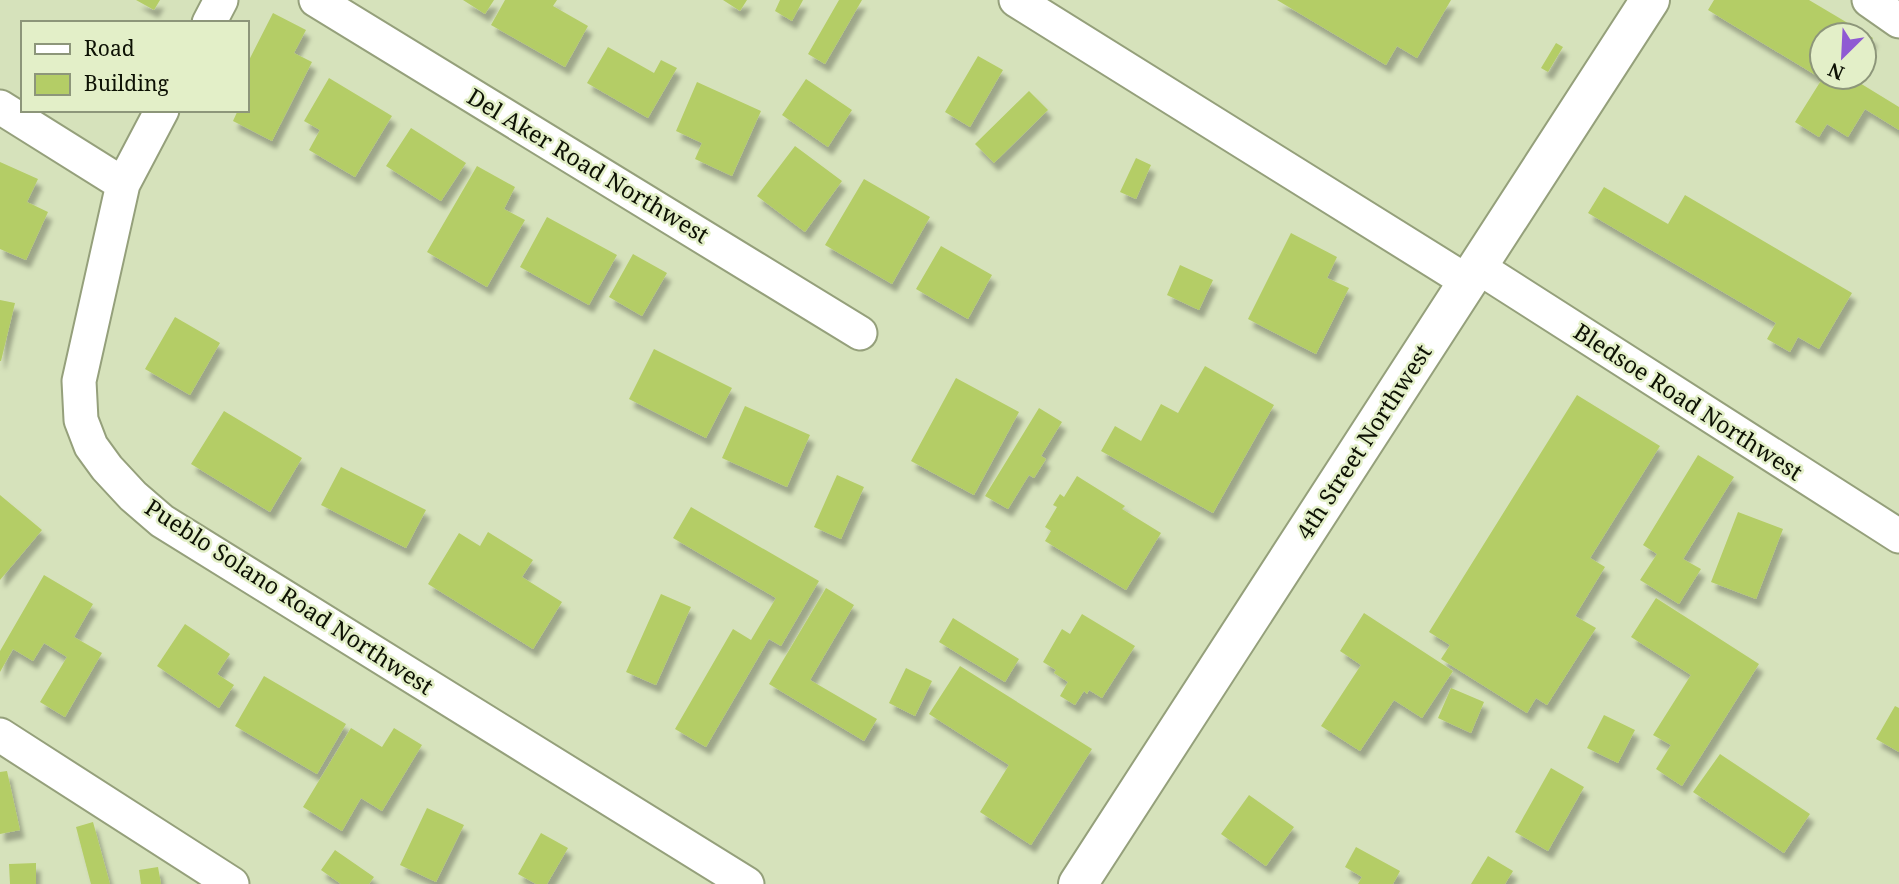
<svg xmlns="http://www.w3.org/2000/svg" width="1899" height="884" viewBox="0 0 1899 884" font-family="'Noto Serif',serif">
	<defs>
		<filter id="shadow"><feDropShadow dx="4.5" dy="8" stdDeviation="2" flood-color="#0004"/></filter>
	</defs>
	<rect width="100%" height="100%" fill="#d6e2bb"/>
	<path fill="#b4cd66" filter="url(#shadow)" d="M 136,0 L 160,0 L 154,10 Z
		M 463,0 L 494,0 L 485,14 Z
		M 505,0 L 557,0 L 553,6 L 588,26 L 565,67 L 491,25 Z
		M 723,0 L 747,0 L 740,11 Z
		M 780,0 L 803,0 L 792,21 L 775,11 Z
		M 839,0 L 862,0 L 825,64 L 808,54 Z
		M 1277,0 L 1451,0 L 1417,58 L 1397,46 L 1386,65 Z
		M 1714,0 L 1809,0 L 1873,38 L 1864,52 L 1864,35 L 1822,35 L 1822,78 L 1850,77 L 1899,107 L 1899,130 L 1865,109 L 1848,137 L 1827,124 L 1819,137 L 1795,122 L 1822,79 L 1708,10 Z
		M 273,13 L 306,30 L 294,53 L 312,62 L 272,141 L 233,121 L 238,110 L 247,110 L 247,64 Z
		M 1556,43 L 1563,47 L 1548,72 L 1541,68 Z
		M 608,47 L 654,73 L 661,60 L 677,68 L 648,118 L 587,83 Z
		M 978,56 L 1003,70 L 970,127 L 945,112 Z
		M 329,78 L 392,116 L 355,177 L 309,150 L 320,130 L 304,121 Z
		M 806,79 L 852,110 L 828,147 L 782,115 Z
		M 697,82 L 761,111 L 732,176 L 695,159 L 702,143 L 676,131 Z
		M 1029,91 L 1048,110 L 994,163 L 975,144 Z
		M 411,128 L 466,163 L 441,201 L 386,166 Z
		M 795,146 L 842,181 L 805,232 L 757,196 Z
		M 1136,158 L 1151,165 L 1136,199 L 1120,192 Z
		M 0,162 L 38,179 L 27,202 L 48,212 L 26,260 L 0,249 Z
		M 477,166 L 515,187 L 504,209 L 525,220 L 487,287 L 427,252 Z
		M 864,179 L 930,217 L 892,284 L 825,245 Z
		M 1604,187 L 1668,224 L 1685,195 L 1852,293 L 1819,349 L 1798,337 L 1790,352 L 1767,339 L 1776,323 L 1588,213 Z
		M 547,217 L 617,255 L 589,305 L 520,267 Z
		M 1291,233 L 1337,257 L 1327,278 L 1349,288 L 1316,354 L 1248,319 Z
		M 941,246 L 992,275 L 968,319 L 916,289 Z
		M 633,254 L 667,273 L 642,316 L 609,297 Z
		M 1180,265 L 1213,280 L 1199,310 L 1167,295 Z
		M 0,300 L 15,303 L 1,361 L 0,361 Z
		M 175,317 L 220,343 L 190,395 L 145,369 Z
		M 654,349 L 732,388 L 706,438 L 629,399 Z
		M 1205,366 L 1274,405 L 1213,513 L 1101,451 L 1115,426 L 1141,441 L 1161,404 L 1178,413 Z
		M 956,378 L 1019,412 L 974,495 L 911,461 Z
		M 1577,395 L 1660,446 L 1590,558 L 1605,567 L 1575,616 L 1596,628 L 1547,705 L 1536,698 L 1527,713 L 1441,659 L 1450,645 L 1429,632 Z
		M 745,406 L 810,435 L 787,487 L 722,458 Z
		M 1039,408 L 1062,422 L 1041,456 L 1046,459 L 1034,478 L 1029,475 L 1008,509 L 985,496 Z
		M 224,411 L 302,458 L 270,512 L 191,464 Z
		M 1698,455 L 1734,477 L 1683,559 L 1701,569 L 1679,604 L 1640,580 L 1657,554 L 1643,545 Z
		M 341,467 L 426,510 L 406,548 L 321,505 Z
		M 837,475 L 864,487 L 841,539 L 814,527 Z
		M 1077,476 L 1125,506 L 1122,509 L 1161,533 L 1126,590 L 1045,541 L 1051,531 L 1045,527 L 1057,507 L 1053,505 L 1060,494 L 1064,497 Z
		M 0,495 L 42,530 L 0,580 Z
		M 691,507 L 819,581 L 781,646 L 769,639 L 706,747 L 675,729 L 733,629 L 751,640 L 776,598 L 673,538 Z
		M 1738,512 L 1783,529 L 1756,599 L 1711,582 Z
		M 488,532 L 533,560 L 522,577 L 562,602 L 533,649 L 428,584 L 459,533 L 480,546 Z
		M 44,575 L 93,604 L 74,637 L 102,653 L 65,717 L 40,702 L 67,657 L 44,643 L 33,661 L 13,649 L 0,672 L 0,651 Z
		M 826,588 L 854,605 L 810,680 L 877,719 L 864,741 L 769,684 Z
		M 661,594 L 691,607 L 656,685 L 626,672 Z
		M 1656,598 L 1759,664 L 1682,786 L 1656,769 L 1671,745 L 1653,735 L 1691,675 L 1631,637 Z
		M 1364,613 L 1453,671 L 1422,718 L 1394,700 L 1360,751 L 1321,726 L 1361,665 L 1340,651 Z
		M 1082,614 L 1135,646 L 1102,698 L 1089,690 L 1087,694 L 1084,691 L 1075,705 L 1060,696 L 1068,682 L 1054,673 L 1056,670 L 1043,662 L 1062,629 L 1070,634 Z
		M 953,618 L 1019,659 L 1005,682 L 939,642 Z
		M 185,624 L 230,654 L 217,674 L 234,685 L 219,708 L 157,666 Z
		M 960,666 L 1092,749 L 1031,845 L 980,812 L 1009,765 L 929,714 Z
		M 906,668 L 932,681 L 915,716 L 889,703 Z
		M 264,676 L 346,724 L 317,774 L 235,726 Z
		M 1451,688 L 1484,702 L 1471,733 L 1438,718 Z
		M 1895,706 L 1899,708 L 1899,752 L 1876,739 Z
		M 1604,715 L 1635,730 L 1618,763 L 1587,748 Z
		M 351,728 L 382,747 L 394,728 L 422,745 L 382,811 L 361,798 L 342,831 L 303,807 Z
		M 1720,754 L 1810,814 L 1784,853 L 1693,792 Z
		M 1551,768 L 1584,787 L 1548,851 L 1515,832 Z
		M 7,771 L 20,830 L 0,834 L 0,772 Z
		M 1249,795 L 1294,827 L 1266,866 L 1221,834 Z
		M 427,808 L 464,825 L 436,882 L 400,865 Z
		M 93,822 L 110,884 L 91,884 L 76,827 Z
		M 541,833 L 568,848 L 547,884 L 536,884 L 518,874 Z
		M 1356,847 L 1400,871 L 1393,884 L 1358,884 L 1362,877 L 1345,867 Z
		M 335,850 L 374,877 L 369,884 L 341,884 L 321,870 Z
		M 1488,856 L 1513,871 L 1505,884 L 1471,884 Z
		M 36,863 L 36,884 L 10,884 L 9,864 Z
		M 158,867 L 161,884 L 141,884 L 139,870 Z"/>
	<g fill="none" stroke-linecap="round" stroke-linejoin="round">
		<defs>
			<path id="minor" d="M 316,0 L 860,333
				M 1016,0 L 1468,282
				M 1869,0 L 1899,21
				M 209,23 L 221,0
				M 0,107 L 123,184
				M 162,110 L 123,184 L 79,381 L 81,420 L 91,446 L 107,468 L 133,496 L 162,521 L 747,884
				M 1478,267 L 1899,536
				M 0,735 L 232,884"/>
			<path id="major" d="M 1078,884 L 1650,0"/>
		</defs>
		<use href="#minor" stroke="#95a07b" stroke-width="37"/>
		<use href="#major" stroke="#95a07b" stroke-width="42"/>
		<use href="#minor" stroke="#fff" stroke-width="33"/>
		<use href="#major" stroke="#fff" stroke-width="38"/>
	</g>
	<g text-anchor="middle" stroke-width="5" stroke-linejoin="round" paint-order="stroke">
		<g font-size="23" fill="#0d1104" stroke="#e3efc8">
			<text transform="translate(588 166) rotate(31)" y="8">Del Aker Road Northwest</text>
			<text transform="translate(1688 402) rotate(33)" y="8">Bledsoe Road Northwest</text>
			<text transform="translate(1364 442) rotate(-57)" y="8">4th Street Northwest</text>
			<text transform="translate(289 597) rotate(33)" y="8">Pueblo Solano Road Northwest</text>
		</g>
	</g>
	<rect x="21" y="21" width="228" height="91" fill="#e3efc8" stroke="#8d967a" stroke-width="2"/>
	<rect x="35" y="44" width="35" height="10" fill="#ffffff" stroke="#8d967a" stroke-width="2"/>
	<text x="84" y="56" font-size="21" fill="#0d1104">Road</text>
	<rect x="35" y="74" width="35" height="21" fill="#b4cd66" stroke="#8d967a" stroke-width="2"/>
	<text x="84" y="91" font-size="21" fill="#0d1104">Building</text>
	<g transform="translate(1843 56) rotate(204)"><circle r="33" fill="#e3efc8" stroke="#8d967a" stroke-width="2"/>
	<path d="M0-5L12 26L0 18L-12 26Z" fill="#8f5ad3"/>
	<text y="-10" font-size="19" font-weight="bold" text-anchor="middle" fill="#0d1104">N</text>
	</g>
</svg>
